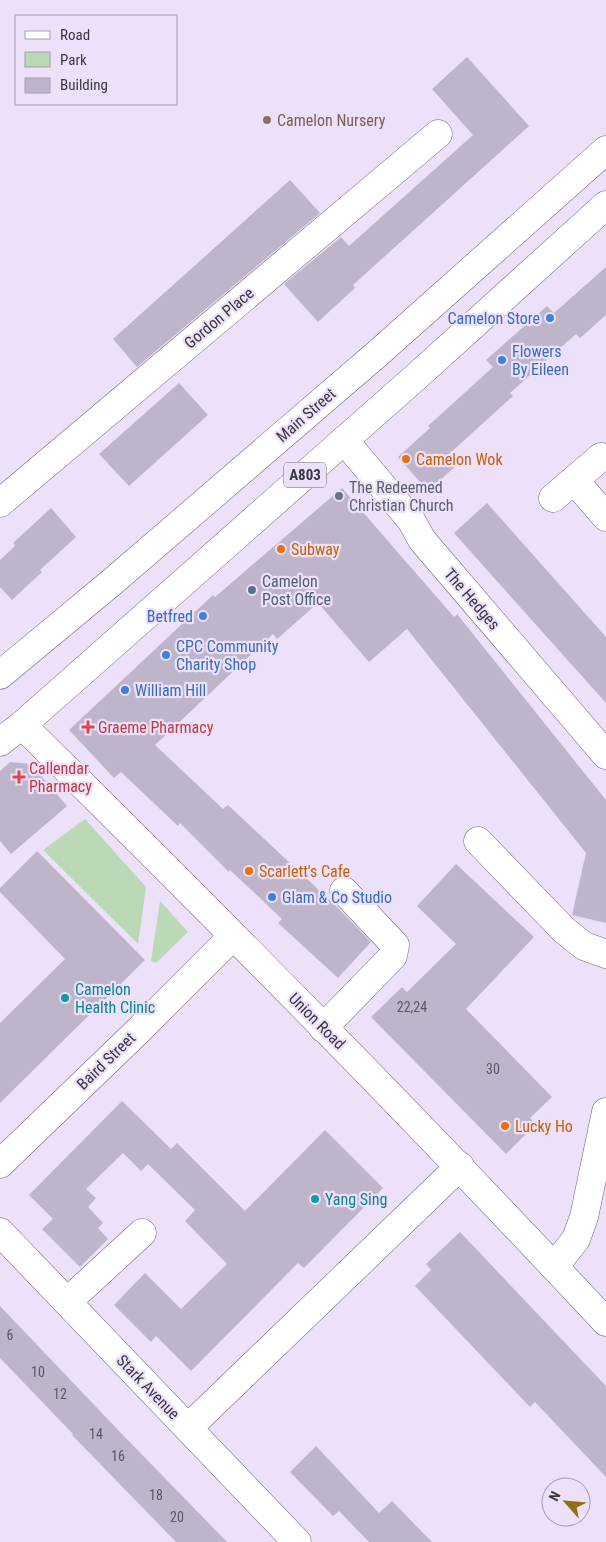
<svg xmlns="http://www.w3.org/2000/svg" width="606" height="1542" viewBox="0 0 606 1542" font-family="'Roboto Condensed',sans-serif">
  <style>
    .green { fill: #bbd9b7 }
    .building { fill: #bfb5cb }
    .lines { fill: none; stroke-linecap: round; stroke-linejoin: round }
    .minor-casing { stroke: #6f657a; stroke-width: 29 }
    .major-casing { stroke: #6f657a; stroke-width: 29 }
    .minor { stroke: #fff; stroke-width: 28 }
    .major { stroke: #fff; stroke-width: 28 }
    .education-dot { fill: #8d6e63; stroke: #ece1f9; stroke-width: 2 }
    .shop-dot { fill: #3f7fe0; stroke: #ece1f9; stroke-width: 2 }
    .food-dot { fill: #e8710a; stroke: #ece1f9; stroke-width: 2 }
    .worship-dot { fill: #6b7280; stroke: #ece1f9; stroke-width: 2 }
    .service-dot { fill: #5c6f8a; stroke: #ece1f9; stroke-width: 2 }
    .health-dot { fill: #e0444e; stroke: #ece1f9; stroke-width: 2 }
    .culture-dot { fill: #0f9aa8; stroke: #ece1f9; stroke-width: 2 }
    .labels { text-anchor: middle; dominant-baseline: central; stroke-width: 4.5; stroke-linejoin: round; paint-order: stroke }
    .number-label { font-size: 14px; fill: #5c5663 }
    .shield { fill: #ece1f9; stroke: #706a78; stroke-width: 1 }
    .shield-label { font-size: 15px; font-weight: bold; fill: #3b3740 }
    .education-label { font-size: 16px; fill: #785e54; stroke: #ece1f9; text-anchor: start }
    .street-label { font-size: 16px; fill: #3b3740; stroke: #ece1f9 }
    .shop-label { font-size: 16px; fill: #366cbe; stroke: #ece1f9; text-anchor: start }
    .food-label { font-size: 16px; fill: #c56008; stroke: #ece1f9; text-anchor: start }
    .worship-label { font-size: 16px; fill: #5b616d; stroke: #ece1f9; text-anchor: start }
    .service-label { font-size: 16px; fill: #4e5e75; stroke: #ece1f9; text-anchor: start }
    .health-label { font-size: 16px; fill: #be3a42; stroke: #ece1f9; text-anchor: start }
    .culture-label { font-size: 16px; fill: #0d838f; stroke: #ece1f9; text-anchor: start }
  </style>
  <rect width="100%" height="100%" fill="#ece1f9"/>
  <path class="green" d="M85,819L146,887L138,944L43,850Z
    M160,901L188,932L156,963L151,961Z"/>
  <path class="building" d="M467,57L529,126L353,285L355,288L318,322L284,284L341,237L349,246L473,135L432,89Z
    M290,180L320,213L137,367L113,339Z
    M606,267V315L580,338L576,334L510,393L513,396L448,455L457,465L428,491L398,457L430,428L428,426L493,367L486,360L547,306L554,313Z
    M179,383L208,415L129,486L99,454Z
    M342,488L454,617L457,614L606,800V923L572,915L586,853L407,629L369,662L318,603L277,639L273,634L155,745L223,809L228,805L336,906L371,942L338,978L278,923L282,919L230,870L229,872L180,823L178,826L121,772L114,778L69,730L213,595L215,597Z
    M487,503L606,637V703L454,533Z
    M51,508L76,537L40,570L42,572L12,600L0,587V560L15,546L13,543Z
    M10,762L31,764L67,806L11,854L0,841V771Z
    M37,851L145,960L0,1103V1023L65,959L0,892V888Z
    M456,864L534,937L466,1009L552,1097L530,1118L536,1124L506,1154L371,1017L402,987L407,992L456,944L417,906Z
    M122,1101L171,1149L177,1143L245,1211L325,1130L383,1188L304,1268L298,1263L191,1371L156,1336L151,1342L114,1305L145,1273L181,1309L227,1264L185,1221L195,1210L148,1164L141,1171L123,1153L86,1189L96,1198L88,1207L103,1223L98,1228L108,1239L80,1267L42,1229L53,1219L29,1195Z
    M460,1232L606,1386V1477L535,1402L530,1407L415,1286L431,1270L426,1264Z
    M0,1306L120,1432L227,1542H176L72,1435L73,1434L0,1358Z
    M316,1446L379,1513L392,1501L432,1542H369L339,1511L333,1516L290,1472Z"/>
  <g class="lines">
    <defs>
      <path id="minor" d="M344,440L411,520L422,540L606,755
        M574,480L606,517
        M553,498L601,457
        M0,503L438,134
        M22,725C221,921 416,1119 606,1322
        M478,841L564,930L584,946L606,954
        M323,1028L393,956L395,945L344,891
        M0,1164L139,1030L233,936
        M0,1232L297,1542
        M554,1267L576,1239L584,1217L606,1112
        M67,1302L142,1233
        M188,1428L460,1166"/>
      <path id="major" d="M0,675L112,582L377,354L606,150
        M0,742L22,725L417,376L606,205"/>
    </defs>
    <use href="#minor" class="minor-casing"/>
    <use href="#major" class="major-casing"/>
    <use href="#minor" class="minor"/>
    <use href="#major" class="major"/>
  </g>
  <circle class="education-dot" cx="267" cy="120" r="5"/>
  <g class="shop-dot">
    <circle cx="550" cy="318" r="5"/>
    <circle cx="502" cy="360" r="5"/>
    <circle cx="203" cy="616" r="5"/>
    <circle cx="166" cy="655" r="5"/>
    <circle cx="125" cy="690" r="5"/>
    <circle cx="272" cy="897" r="5"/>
  </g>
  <g class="food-dot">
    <circle cx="406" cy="459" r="5"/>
    <circle cx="281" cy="549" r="5"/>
    <circle cx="249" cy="871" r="5"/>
    <circle cx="505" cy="1126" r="5"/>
  </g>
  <circle class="worship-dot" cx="339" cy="496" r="5"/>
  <circle class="service-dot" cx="252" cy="590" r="5"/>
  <g class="health-dot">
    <path d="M85.5 719.5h5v5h5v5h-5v5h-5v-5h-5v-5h5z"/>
    <path d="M16.5 769.5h5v5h5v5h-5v5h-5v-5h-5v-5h5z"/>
  </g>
  <g class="culture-dot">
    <circle cx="65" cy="998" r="5"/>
    <circle cx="315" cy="1199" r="5"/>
  </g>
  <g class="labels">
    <g class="number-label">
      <text x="412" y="1007">22,24</text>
      <text x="493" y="1069">30</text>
      <text x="10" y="1335">6</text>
      <text x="38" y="1372">10</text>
      <text x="60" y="1394">12</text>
      <text x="96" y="1434">14</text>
      <text x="118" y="1456">16</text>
      <text x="156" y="1495">18</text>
      <text x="177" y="1517">20</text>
    </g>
    <rect class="shield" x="284" y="462.5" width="42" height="25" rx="4"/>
    <g class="shield-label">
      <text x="305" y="475">A803</text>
    </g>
    <g class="education-label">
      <text x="277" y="120">Camelon Nursery</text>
    </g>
    <g class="street-label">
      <text transform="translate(219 318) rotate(-40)">Gordon Place</text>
      <text transform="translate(306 415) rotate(-41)">Main Street</text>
      <text transform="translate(472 599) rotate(49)">The Hedges</text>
      <text transform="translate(317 1021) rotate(45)">Union Road</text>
      <text transform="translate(106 1061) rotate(-44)">Baird Street</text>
      <text transform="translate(148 1387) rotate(46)">Stark Avenue</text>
    </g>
    <g class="shop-label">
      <text x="540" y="318" text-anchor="end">Camelon Store</text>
      <text x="512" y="351">Flowers<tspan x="512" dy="18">By Eileen</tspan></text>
      <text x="193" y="616" text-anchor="end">Betfred</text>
      <text x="176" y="646">CPC Community<tspan x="176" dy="18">Charity Shop</tspan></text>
      <text x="135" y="690">William Hill</text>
      <text x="282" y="897">Glam &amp; Co Studio</text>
    </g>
    <g class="food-label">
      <text x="416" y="459">Camelon Wok</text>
      <text x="291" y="549">Subway</text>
      <text x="259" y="871">Scarlett's Cafe</text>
      <text x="515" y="1126">Lucky Ho</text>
    </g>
    <g class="worship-label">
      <text x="349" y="487">The Redeemed<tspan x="349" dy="18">Christian Church</tspan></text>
    </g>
    <g class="service-label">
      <text x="262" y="581">Camelon<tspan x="262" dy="18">Post Office</tspan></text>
    </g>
    <g class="health-label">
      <text x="98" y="727">Graeme Pharmacy</text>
      <text x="29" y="768">Callendar<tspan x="29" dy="18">Pharmacy</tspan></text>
    </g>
    <g class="culture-label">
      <text x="75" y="989">Camelon<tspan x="75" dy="18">Health Clinic</tspan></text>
      <text x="325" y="1199">Yang Sing</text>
    </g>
  </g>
  <rect x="15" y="15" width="162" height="90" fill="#ece1f9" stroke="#a59daf"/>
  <rect x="25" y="31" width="25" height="8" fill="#ffffff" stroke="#a59daf"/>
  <text x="60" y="40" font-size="15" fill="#3b3740">Road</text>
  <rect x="25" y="52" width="25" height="15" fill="#bbd9b7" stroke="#a59daf"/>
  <text x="60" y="65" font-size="15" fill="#3b3740">Park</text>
  <rect x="25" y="78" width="25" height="15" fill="#bfb5cb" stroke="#a59daf"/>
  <text x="60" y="90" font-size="15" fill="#3b3740">Building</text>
  <g transform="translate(566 1502) rotate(297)"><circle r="24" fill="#ece1f9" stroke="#a59daf"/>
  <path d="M0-4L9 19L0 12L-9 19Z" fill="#926f16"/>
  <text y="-8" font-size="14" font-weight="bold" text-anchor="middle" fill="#3b3740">N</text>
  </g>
</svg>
